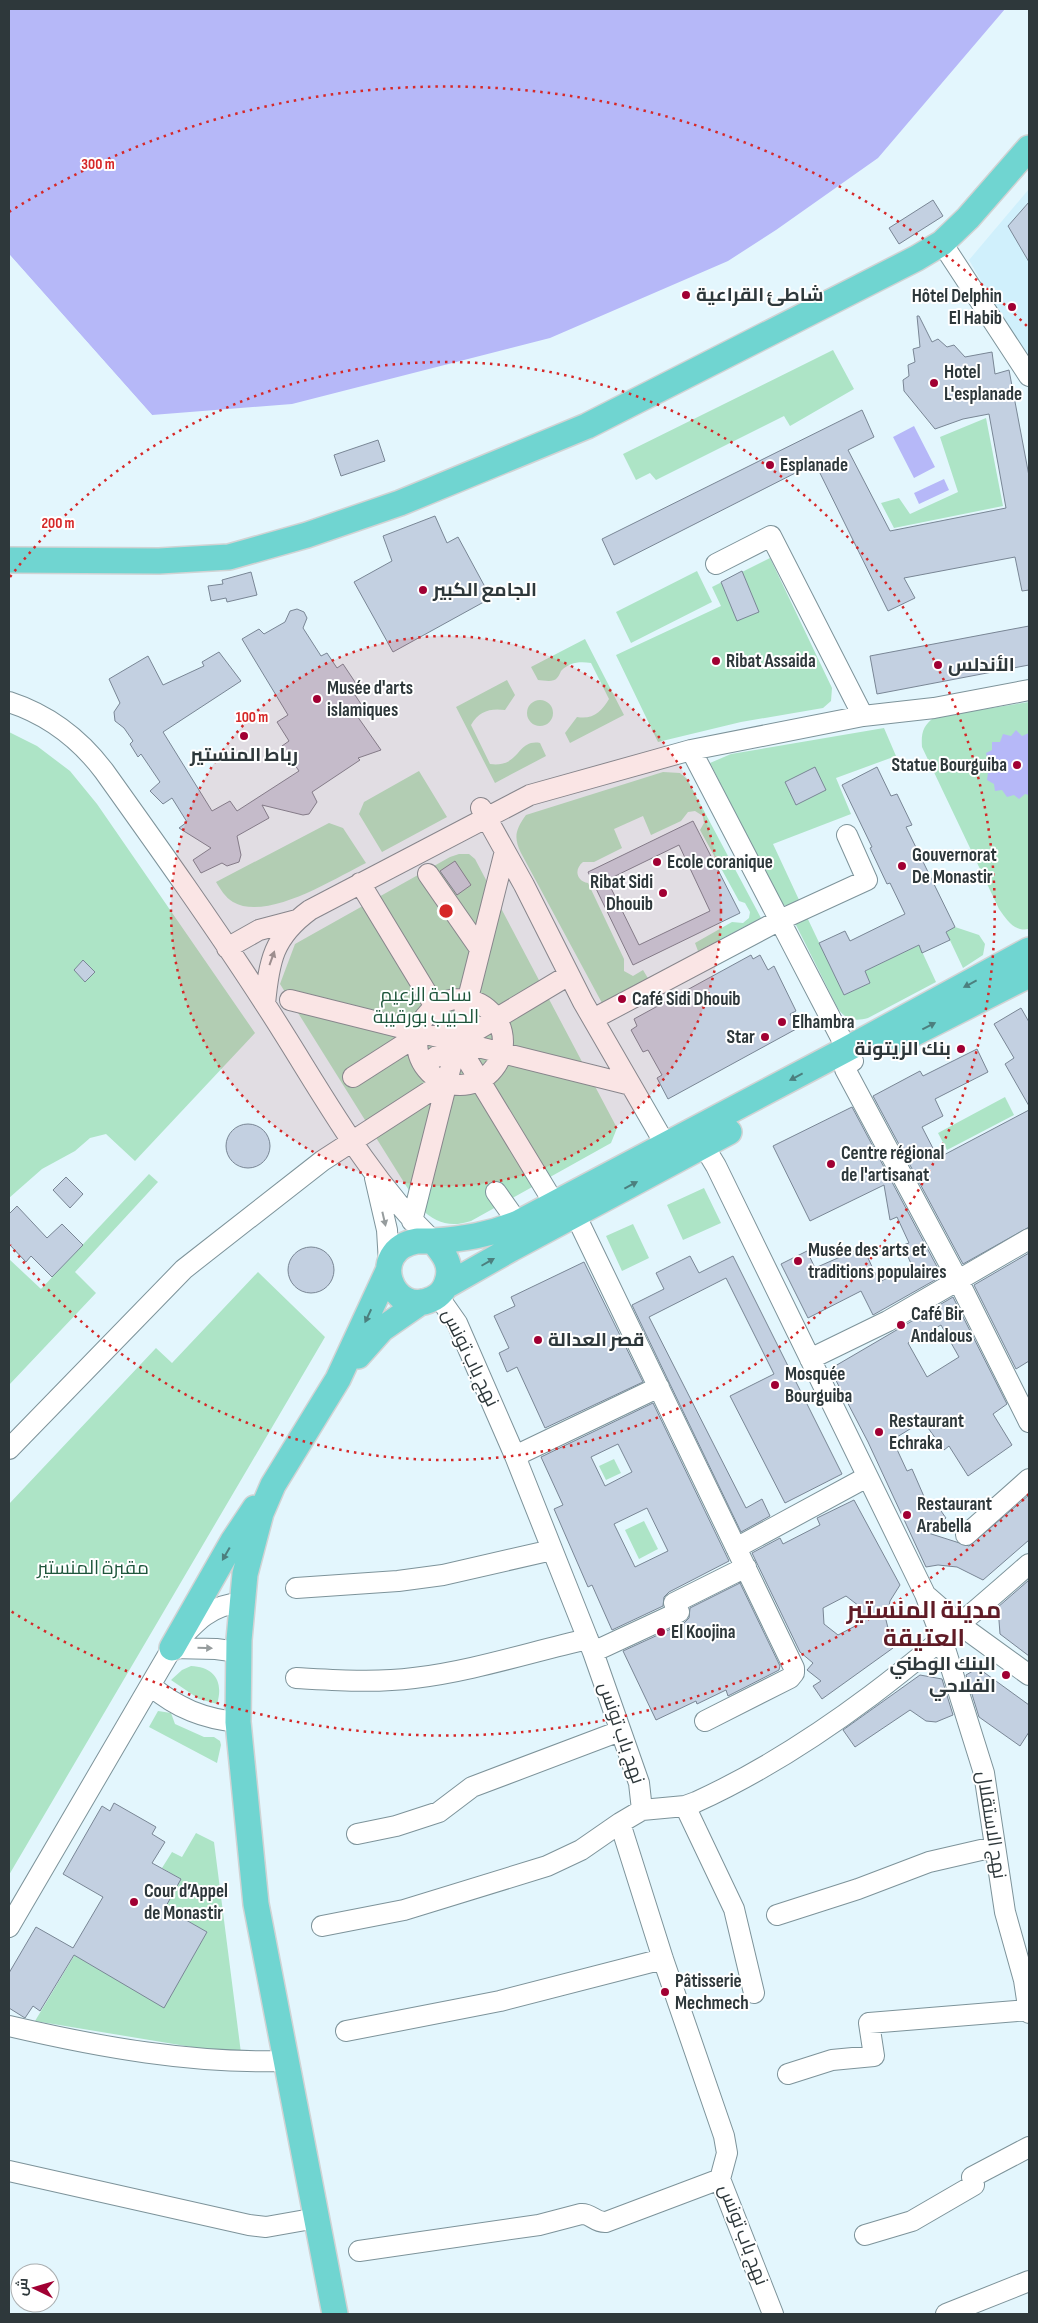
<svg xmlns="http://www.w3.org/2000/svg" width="1038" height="2323" viewBox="0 0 1038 2323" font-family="'Sofia Sans Condensed',Cairo,sans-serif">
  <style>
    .built { fill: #d0f0fc }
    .green { fill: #ade4c6 }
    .water { fill: #b6b8f8 }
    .pier { fill: #e3f6fd }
    .building { fill: #c3d0e1; stroke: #798695; fill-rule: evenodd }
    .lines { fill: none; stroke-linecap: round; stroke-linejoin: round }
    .minor-casing { stroke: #7d939a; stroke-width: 22 }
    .major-casing { stroke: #d1d3d4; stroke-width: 28 }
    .minor { stroke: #fff; stroke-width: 20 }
    .major { stroke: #70d5d1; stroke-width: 25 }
    .oneway { fill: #969c9d }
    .oneway2 { fill: #4c7f7e }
    .ring { fill: none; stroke: #d62828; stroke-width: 2.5; stroke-dasharray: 2.5 5 }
    .poi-dot { fill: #a10033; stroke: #fff; stroke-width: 2 }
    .labels { text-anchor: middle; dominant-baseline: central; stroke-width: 4; stroke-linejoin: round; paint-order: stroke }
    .poi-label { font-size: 19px; font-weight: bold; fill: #2e383b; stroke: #fff; text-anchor: start }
    .park-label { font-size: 19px; fill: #1f563c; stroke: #fff }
    .street-label { font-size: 19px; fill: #2e383b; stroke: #fff }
    .district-label { font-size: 24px; font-weight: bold; fill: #601b26; stroke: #fff }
    .centre { fill: #d62828; stroke: #fff; stroke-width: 2.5 }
    .ring-label { font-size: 15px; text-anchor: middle; font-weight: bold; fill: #d62828; stroke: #fff; stroke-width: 4; stroke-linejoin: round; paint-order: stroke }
  </style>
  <rect width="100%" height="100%" fill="#e3f6fd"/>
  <path class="built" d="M1029,189V353L1025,357L969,260Z"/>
  <path class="green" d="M833,350L854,389L790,426L784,416L656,480L650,473L636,480L623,454Z
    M986,418L1003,506L894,528L881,503L899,498L910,514L958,492L940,437Z
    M770,558L832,688L831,701L823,708L741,722L658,742L616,655L721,606L712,587Z
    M697,571L712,602L631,643L616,612Z
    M585,639L624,715L570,743L565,733L577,717C593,720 602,711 609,699L591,663C580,661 569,662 561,671C560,673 559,676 557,678C553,683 543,680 538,680L531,667Z
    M507,680L515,695L505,710C490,708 479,711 471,725L490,764C521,768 516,739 540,743L546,756L495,783L456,707Z
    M527 713a13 13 0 1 1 26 0a13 13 0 1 1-26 0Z
    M1029,702V929C1014,932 1007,920 999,909L922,747C921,733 923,725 935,717Z
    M884,728L896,756L836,778L851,814L773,844L800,902L791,906L782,905L710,763L731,754Z
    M9,732L37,746L70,771L97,804L255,1033L135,1161L106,1134L90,1138L75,1151L42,1169L9,1198Z
    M419,771L447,817L382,852L359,814L364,802Z
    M663,772L680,773L687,779L761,918L698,951L695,943L732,922L743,923L749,918L750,912L745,903L739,901L700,830L704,823L703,816L695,811L688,812L681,821L651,835L643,816L614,829L622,848L594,862H583C574,869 576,881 588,883L624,959V971L633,976L643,970L649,980L602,1003L521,853C513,837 516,829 526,815Z
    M329,823L343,828L366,863C335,878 267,922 233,902C225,897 221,890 216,882Z
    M459,854H469L475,859L617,1128L611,1143L471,1221C450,1228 436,1223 420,1208L280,984L295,944L450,857Z
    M805,913L844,995L870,983L865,971L919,945L936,982L868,1018C854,1022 844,1019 837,1007L793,919Z
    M955,927L979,935L985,944L983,955L963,968L946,932Z
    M1005,1097L1014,1115L947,1150L938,1133Z
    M149,1174L158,1182L75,1272L96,1293L9,1385V1259L41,1289Z
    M704,1188L721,1223L683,1240L667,1205Z
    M633,1224L649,1258L622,1271L606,1236Z
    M258,1272L325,1337L9,1875V1504L156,1348L172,1363Z
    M614,1459L621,1473L606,1480L599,1466Z
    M644,1521L658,1549L639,1559L625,1530Z
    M191,1666C214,1667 224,1681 217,1704L199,1699L171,1680L182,1670Z
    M158,1711L171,1713L175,1724L204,1737H214L220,1741L221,1745L217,1763L149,1727Z
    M196,1833L214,1842L241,2053L234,2054L35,2021L77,1951L164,2007L207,1932L165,1908L181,1879L162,1868L172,1852L182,1857Z"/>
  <path class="water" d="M9,9H1005L878,158L776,230L728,261L550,338L292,404L152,415L9,254Z
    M914,426L935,467L914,478L893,437Z
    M944,479L949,490L919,504L914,493Z
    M1016,730L1022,736L1029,733V795L1025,794L1019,799L1014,795L1007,797L1002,790L995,791L994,784L987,780L988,773L983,767L988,761L986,753L992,750V742H1000L1003,734L1011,736Z"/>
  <path class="pier" d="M9,254L152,415L154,417L150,416L9,258Z"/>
  <path class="building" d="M933,200L943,216L899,244L889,228Z
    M1029,202V262L1008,226Z
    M917,316H919L932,342L938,339L947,347L954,345L965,357L992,352L995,374L1009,370L1029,476V590L1022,591L1015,557L904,578L915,598L888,611L815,463L614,565L602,539L862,410L874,437L848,450L890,531L1006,508L989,414L963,419L935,429L904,391L903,380L909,376L908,365L915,362L913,349L920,347Z
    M378,440L385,461L341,476L334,455Z
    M435,516L447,543L458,537L491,598L393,652L354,582L392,561L383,536Z
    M742,571L759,612L737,621L721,582Z
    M251,572L257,595L227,602L226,598L211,601L208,586L223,584L222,580Z
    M297,609L304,612L307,618L303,628L321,656L327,653L337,668L343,664L359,688L353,692L363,707L355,713L381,750L358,758L360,760L312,792L317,802L309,814L303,815L262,805L269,818L237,836L241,855L239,862L227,866L222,863L201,873L193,860L211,848L179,828L187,822L172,798L163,804L150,791L160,782L141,754L138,757L130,744L133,741L124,728L115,721L114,712L120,703L109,679L148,656L163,685L204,666L202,662L219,652L241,681L163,732L212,811L230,801L237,811L299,771L282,746L289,741L277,722L288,715L242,639L259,629L264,634L285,622L290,611Z
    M1029,626V665L877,694L870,656Z
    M815,767L826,790L796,805L785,782Z
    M877,767L891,796L897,794L912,825L906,827L955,927L946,932L950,940L922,953L919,945L865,971L870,983L844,995L819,943L845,931L850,941L905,914L890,883L887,884L870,848L872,847L842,785Z
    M693,821L740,913L633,965L588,872ZM679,845L710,911L639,945L607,880Z
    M455,861L471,885L457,895L440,871Z
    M751,955L753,959L760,955L768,970L774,966L796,1011L790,1014L798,1028L668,1099L657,1078L662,1075L648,1050L643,1052L631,1030L637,1026L634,1019Z
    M83,960L95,972L85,982L74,970Z
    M1021,1008L1029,1022V1106L1005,1064L1014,1058L994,1024Z
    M977,1049L988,1072L935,1099L943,1116L922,1127L938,1158L1029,1110V1227L963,1264L873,1096L920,1071L923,1076Z
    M852,1107L942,1276L873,1315L861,1291L808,1318L781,1264L807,1251L815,1268L863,1247L879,1282L912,1266L903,1245L909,1243L897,1217L890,1220L884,1185L810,1221L773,1146Z
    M226 1146a22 22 0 1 1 44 0a22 22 0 1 1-44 0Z
    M66,1177L83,1194L70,1208L53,1190Z
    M17,1206L47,1238L62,1224L83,1245L52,1277L31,1256L26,1262L9,1244V1214Z
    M288 1270a23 23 0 1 1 46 0a23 23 0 1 1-46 0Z
    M1029,1253V1361L1016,1369L974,1285Z
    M690,1256L699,1273L733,1256L842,1474L785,1503L730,1396L774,1374L726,1278L649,1317L746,1508L762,1499L770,1516L741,1532L632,1305L664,1289L656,1273Z
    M584,1262L643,1382L545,1428L517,1367L507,1372L499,1353L509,1348L494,1316L515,1306L511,1297Z
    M953,1297L1007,1404L993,1414L1012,1445L968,1476L949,1446L944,1450L923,1421L897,1437L898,1441L894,1443L907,1471L912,1469L929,1508L936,1504L946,1518L925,1532L969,1546L1029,1495V1540L983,1580L957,1567L938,1565L926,1567L868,1442L830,1369ZM941,1325L959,1357L927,1377L908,1343Z
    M653,1403L729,1561L669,1592L664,1597L663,1606L612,1630L592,1585L588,1587L554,1509L563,1505L541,1457ZM618,1444L632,1472L605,1486L591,1457ZM647,1508L668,1551L635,1567L614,1524Z
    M854,1500L900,1585L890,1601L886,1620L893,1648L822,1699L813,1686L821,1681L807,1670L813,1663L800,1652L752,1553L780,1538L783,1544L820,1525L817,1518ZM846,1596L859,1606V1624L838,1635L824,1624L823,1608Z
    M1029,1580V1656L1000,1634L998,1607Z
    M740,1583L780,1666L779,1670L728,1696L726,1690L697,1704L696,1701L656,1720L623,1651L684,1623L689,1618L690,1608Z
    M978,1668L1029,1705V1732L1020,1746L979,1717L966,1675Z
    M920,1675L942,1679L953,1715L936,1722L926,1721L910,1710L855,1747L843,1730Z
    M114,1803L156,1827L152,1834L165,1842L152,1863L181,1879L165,1908L207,1932L164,2008L74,1955L40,2011L33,2006L25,2018L9,2008V1973L36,1927L73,1948L103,1897L63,1874L102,1806L110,1811Z"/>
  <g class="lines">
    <defs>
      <path id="minor" d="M942,243L1029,376
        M716,564L771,536L863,716
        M9,702C49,715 79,738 104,771C159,848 214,925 265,1004C318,1085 363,1173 433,1241
        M691,750L853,1061
        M481,808L524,885L583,1002L672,1156
        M428,874L480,949
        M360,883L554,1203
        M227,948L259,930L297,920
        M417 1042a43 43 0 1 1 86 0a43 43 0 1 1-86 0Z
        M290,1000L631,1085
        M265,1004C269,961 273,937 310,910L530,795L691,750L863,716L934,708L1029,690
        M593,1019L780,920L867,880L847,835
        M424,1065L457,1042L569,975
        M845,1069L959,1282L1029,1422
        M353,1077L417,1036
        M696,1133L716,1166L925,1594L942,1639L984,1773L1005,1912L1024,1980L1029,2013
        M375,1178L387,1230L389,1263
        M496,1192L518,1223
        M575,1214L794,1668V1673L790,1678L705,1721
        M412,1221L505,851
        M438,1296L457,1323L515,1456L593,1652L639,1783L642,1810L620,1823L663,1959L724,2136L727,2153L720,2179L773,2314
        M810,1359L888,1321L1029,1239
        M9,1449L184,1269L322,1161L444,1082
        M515,1456L659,1387
        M966,1535L1029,1479
        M736,1548L867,1477
        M296,1588L398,1581L443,1575L552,1550
        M928,1597L960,1625L1029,1675
        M172,1648L216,1649L238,1652
        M593,1652L679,1612L674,1603L746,1567
        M296,1678C335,1680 375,1683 414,1678C473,1671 530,1652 588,1639
        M151,1686C177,1708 204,1719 238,1722
        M685,1806L734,1909L754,1993
        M642,1810L685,1806L696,1802C821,1745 927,1654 1029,1564
        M357,1834L396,1826L439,1812L472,1787L620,1731
        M777,1915L858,1889L929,1862L994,1847
        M322,1926L404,1910L547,1866L581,1850L620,1823
        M9,1927L172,1648C192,1626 209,1604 241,1603
        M9,2026C99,2047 193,2064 287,2061
        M346,2031L500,2001L663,1959
        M788,2074L832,2060L874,2056L869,2023L1029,2010
        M9,2171L249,2225L266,2227L317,2218
        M865,2235L912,2221L974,2185L972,2177L1029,2147
        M359,2251L539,2225L581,2214C591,2213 595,2223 606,2222L720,2179
        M946,2314L1029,2281"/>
      <path id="major" d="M9,560L159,561L229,557L307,535L400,503L587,426L917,258L942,243L968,218L1029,148
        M901,1040L1029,975
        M417,1241H433C444,1254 453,1265 447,1282C445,1289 439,1296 432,1299C392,1319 366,1250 417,1241Z
        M433,1241C464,1239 489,1235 518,1223L847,1049L1029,950
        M446,1286L511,1249L729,1132
        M358,1356L382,1329L421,1302
        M172,1648L233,1541L255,1508
        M335,2314L256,1904L238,1722L239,1640L245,1574L261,1513L273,1485L338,1379L388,1271"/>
    </defs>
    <use href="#minor" class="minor-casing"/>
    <use href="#major" class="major-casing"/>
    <use href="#minor" class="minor"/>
    <use href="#major" class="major"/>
  </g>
  <defs><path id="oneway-solid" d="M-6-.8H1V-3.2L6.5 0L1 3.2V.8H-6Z" transform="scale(1.25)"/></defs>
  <g class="oneway">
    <use href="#oneway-solid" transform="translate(272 958) rotate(-70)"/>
    <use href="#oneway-solid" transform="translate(384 1219) rotate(77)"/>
    <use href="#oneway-solid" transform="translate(205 1648) rotate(2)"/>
  </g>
  <g class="oneway2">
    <use href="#oneway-solid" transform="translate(970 984) rotate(152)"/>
    <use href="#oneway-solid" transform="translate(929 1026) rotate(-27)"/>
    <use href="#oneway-solid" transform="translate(796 1077) rotate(152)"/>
    <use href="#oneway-solid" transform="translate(631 1185) rotate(-28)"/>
    <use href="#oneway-solid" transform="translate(488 1262) rotate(-30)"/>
    <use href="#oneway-solid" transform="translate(368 1316) rotate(115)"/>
    <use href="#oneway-solid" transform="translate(226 1554) rotate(120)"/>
  </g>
  <circle cx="446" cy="911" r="275" fill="#d62828" fill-opacity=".12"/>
  <g class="ring">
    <circle cx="446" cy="911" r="275"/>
    <path d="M10 577A549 549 0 1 1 10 1245"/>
    <path d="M1029 1494A824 824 0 0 1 9 1610M9 212A824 824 0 0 1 1029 328"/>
  </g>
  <g class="poi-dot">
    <circle cx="686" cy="295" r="5"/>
    <circle cx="1012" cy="307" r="5"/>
    <circle cx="934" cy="383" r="5"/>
    <circle cx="770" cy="465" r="5"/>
    <circle cx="423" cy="590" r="5"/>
    <circle cx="716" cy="661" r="5"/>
    <circle cx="938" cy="665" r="5"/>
    <circle cx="317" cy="699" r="5"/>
    <circle cx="244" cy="736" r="5"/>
    <circle cx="1017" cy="765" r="5"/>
    <circle cx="657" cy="862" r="5"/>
    <circle cx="902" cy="866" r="5"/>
    <circle cx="663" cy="893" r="5"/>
    <circle cx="622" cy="999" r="5"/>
    <circle cx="782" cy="1022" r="5"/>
    <circle cx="765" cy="1037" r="5"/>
    <circle cx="961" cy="1049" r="5"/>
    <circle cx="831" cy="1164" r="5"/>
    <circle cx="798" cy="1261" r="5"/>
    <circle cx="901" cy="1325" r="5"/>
    <circle cx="538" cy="1340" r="5"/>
    <circle cx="775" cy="1385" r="5"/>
    <circle cx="879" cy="1432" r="5"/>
    <circle cx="907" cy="1515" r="5"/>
    <circle cx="661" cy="1632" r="5"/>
    <circle cx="1006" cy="1675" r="5"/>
    <circle cx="134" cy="1902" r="5"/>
    <circle cx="665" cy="1992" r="5"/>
  </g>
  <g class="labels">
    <g class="poi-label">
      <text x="696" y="295">شاطئ القراعية</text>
      <text x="1002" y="296" text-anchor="end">Hôtel Delphin<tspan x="1002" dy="22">El Habib</tspan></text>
      <text x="944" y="372">Hotel<tspan x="944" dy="22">L'esplanade</tspan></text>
      <text x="780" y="465">Esplanade</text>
      <text x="433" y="590">الجامع الكبير</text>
      <text x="726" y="661">Ribat Assaida</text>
      <text x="948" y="665">الأندلس</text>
      <text x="327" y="688">Musée d'arts<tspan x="327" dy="22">islamiques</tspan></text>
      <text x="244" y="755" text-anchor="middle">رباط المنستير</text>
      <text x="1007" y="765" text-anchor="end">Statue Bourguiba</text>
      <text x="912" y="855">Gouvernorat<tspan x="912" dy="22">De Monastir</tspan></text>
      <text x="667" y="862">Ecole coranique</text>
      <text x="653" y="882" text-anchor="end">Ribat Sidi<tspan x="653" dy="22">Dhouib</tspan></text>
      <text x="632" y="999">Café Sidi Dhouib</text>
      <text x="792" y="1022">Elhambra</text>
      <text x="755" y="1037" text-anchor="end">Star</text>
      <text x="951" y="1049" text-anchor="end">بنك الزيتونة</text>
      <text x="841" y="1153">Centre régional<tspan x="841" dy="22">de l'artisanat</tspan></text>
      <text x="808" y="1250">Musée des arts et<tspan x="808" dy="22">traditions populaires</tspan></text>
      <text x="911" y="1314">Café Bir<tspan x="911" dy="22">Andalous</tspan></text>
      <text x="548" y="1340">قصر العدالة</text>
      <text x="785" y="1374">Mosquée<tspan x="785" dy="22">Bourguiba</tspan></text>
      <text x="889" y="1421">Restaurant<tspan x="889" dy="22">Echraka</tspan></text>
      <text x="917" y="1504">Restaurant<tspan x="917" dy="22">Arabella</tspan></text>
      <text x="671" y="1632">El Koojina</text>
      <text x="996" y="1664" text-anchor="end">البنك الوطني<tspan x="996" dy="22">الفلاحي</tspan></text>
      <text x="144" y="1891">Cour d’Appel<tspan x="144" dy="22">de Monastir</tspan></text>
      <text x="675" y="1981">Pâtisserie<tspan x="675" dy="22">Mechmech</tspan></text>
    </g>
    <g class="park-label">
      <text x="426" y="995">ساحة الزعيم<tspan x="426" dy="22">الحبيب بورقيبة</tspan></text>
      <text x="93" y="1568">مقبرة المنستير</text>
    </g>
    <g class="street-label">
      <text transform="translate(470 1358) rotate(64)">نهج باب تونس</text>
      <text transform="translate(621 1733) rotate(71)">نهج باب تونس</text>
      <text transform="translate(991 1825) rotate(81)">نهج الاستقلال</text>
      <text transform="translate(743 2235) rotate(69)">نهج باب تونس</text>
    </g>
    <g class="district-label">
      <text x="924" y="1610">مدينة المنستير<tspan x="924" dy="28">العتيقة</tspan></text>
    </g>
  </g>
  <circle cx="446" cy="911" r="8" class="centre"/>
  <g class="ring-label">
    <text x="98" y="169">300 m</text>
    <text x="58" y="528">200 m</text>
    <text x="252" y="722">100 m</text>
  </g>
  <rect width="1038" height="2323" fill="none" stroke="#2e383b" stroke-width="20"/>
  <g transform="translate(35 2288) rotate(275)"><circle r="24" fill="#ffffff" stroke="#abafb1"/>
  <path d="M0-4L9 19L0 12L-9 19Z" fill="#a10033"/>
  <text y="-8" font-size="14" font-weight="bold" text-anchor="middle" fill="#2e383b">ش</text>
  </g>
</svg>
